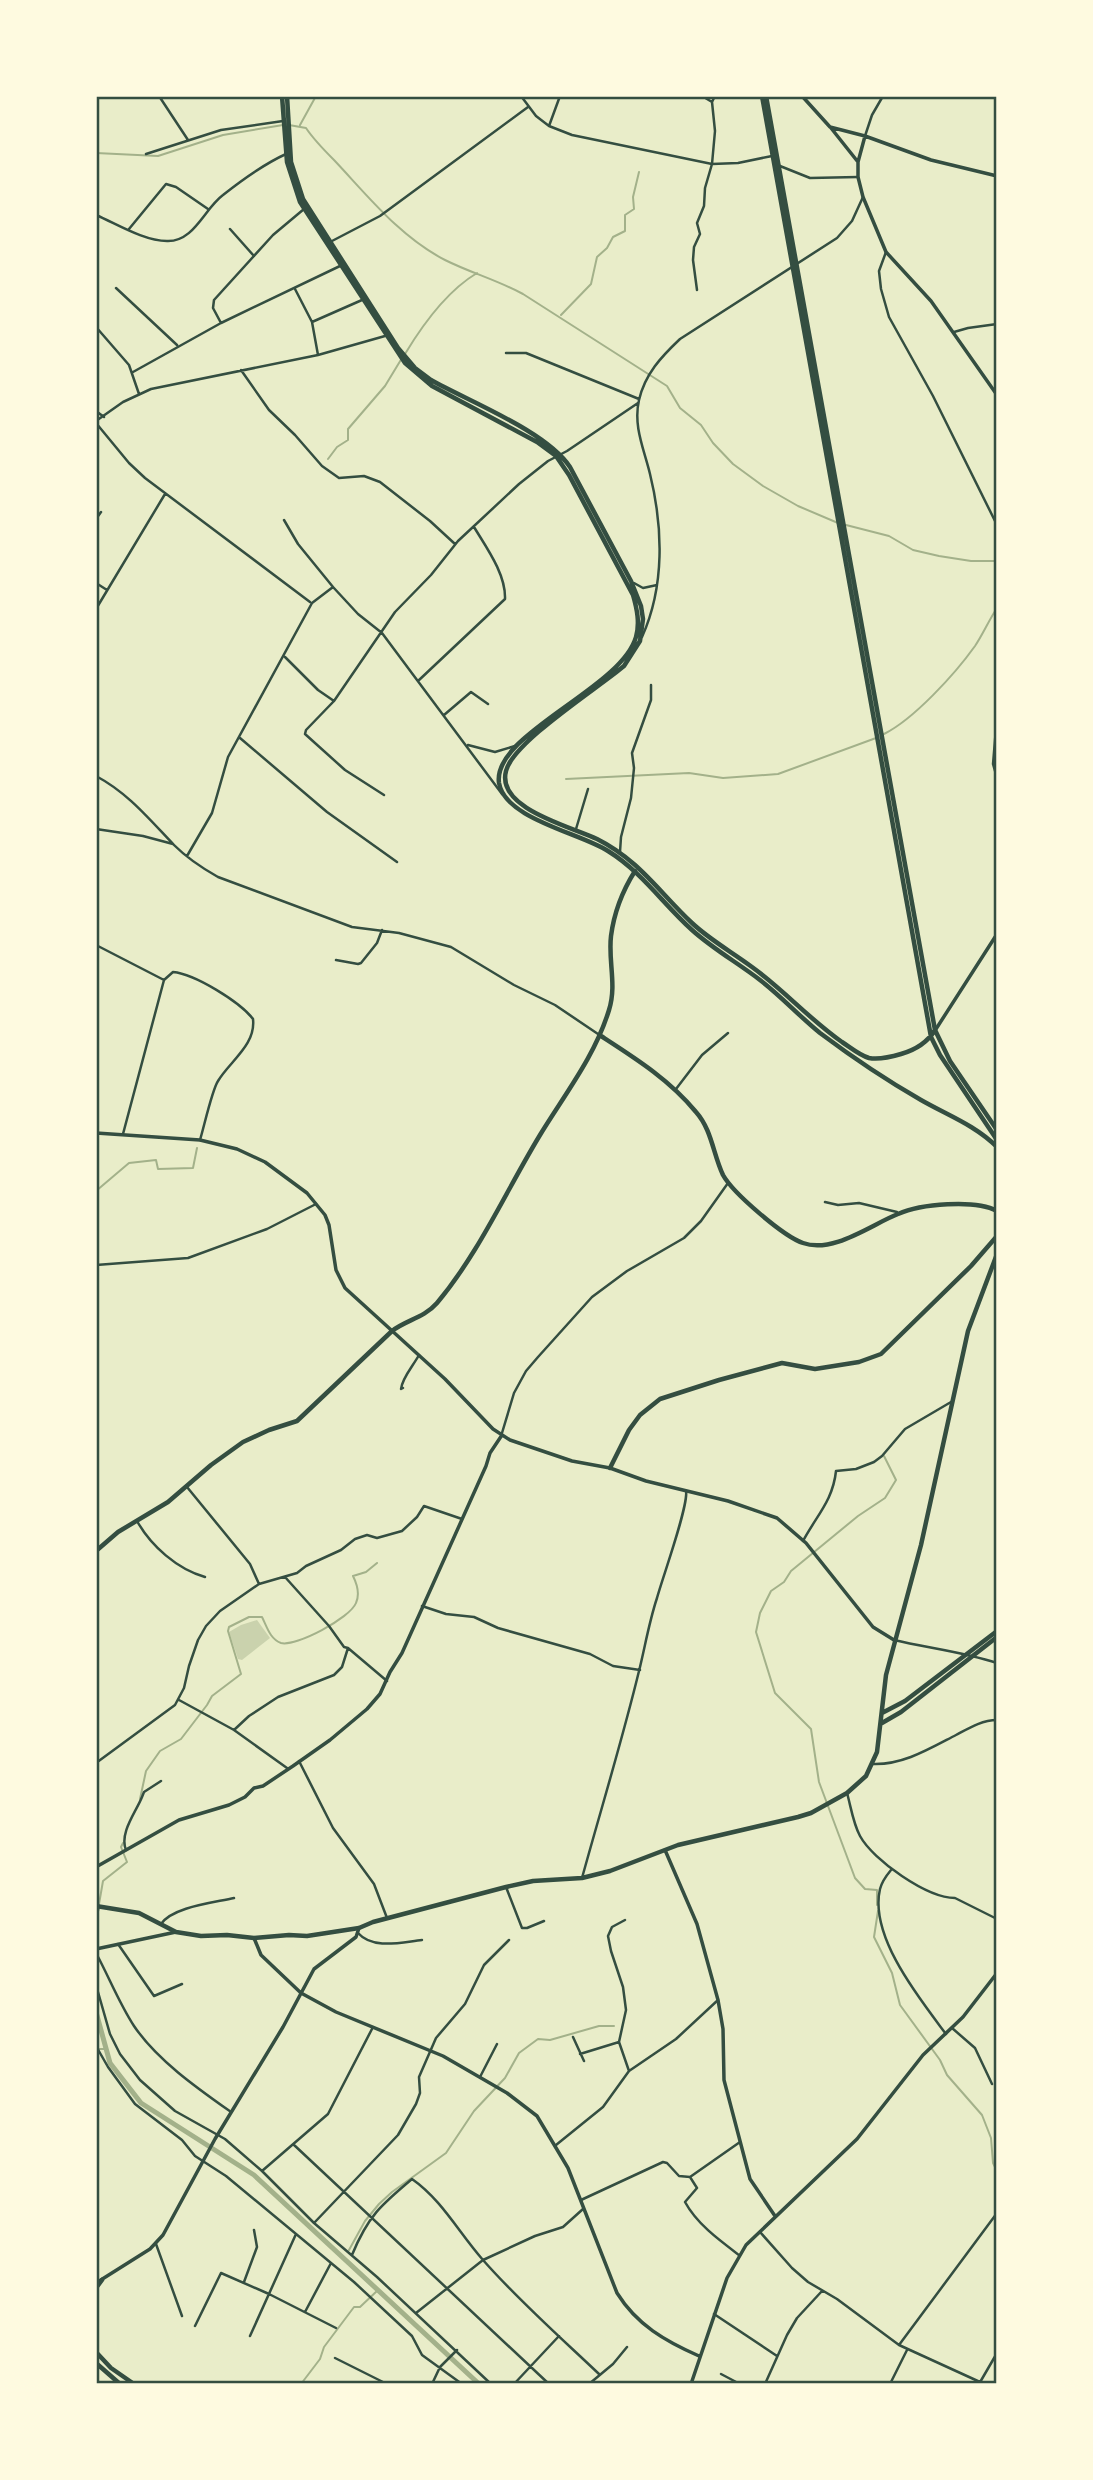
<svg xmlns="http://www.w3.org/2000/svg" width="1093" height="2480" viewBox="0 0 1093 2480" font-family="'Fira Sans',sans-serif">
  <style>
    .green { fill: #cad2ad }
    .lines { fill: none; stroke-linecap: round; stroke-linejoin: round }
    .stream { stroke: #a3b18a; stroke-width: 2 }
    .canal { stroke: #a3b18a; stroke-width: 5 }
    .minor { stroke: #344e41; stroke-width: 2.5 }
    .tertiary { stroke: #344e41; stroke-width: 3.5 }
    .secondary { stroke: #344e41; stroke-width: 4.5 }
    .trunk { stroke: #344e41; stroke-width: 4.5 }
    .neatline { fill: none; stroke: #344e41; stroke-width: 2.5 }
  </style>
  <rect width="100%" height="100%" fill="#e9edc9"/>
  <path class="green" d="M257,1620L270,1638L242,1660L238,1659L229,1632L241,1625Z"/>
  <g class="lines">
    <path class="stream" d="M289,125L306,128C314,140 323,149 334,160C368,196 400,237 445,260C471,273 497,280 523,294L667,386L680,408L701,425L713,443L733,464L763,486L798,506L838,523
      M300,125L316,96
      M96,153L158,156L223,135L283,125
      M561,315L591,284L597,257L607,248L613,237L625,231V215L634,209L633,197L639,172
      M405,354C423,324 447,291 477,273
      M328,459L337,447L348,440V429L385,386L402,358
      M846,525L889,536L913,550L939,556L971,561H997
      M884,734C914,719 955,674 975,646C983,634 989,620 997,608
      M566,779L689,773L723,778L778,774L876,738
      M96,1191L129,1163L156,1160L158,1169L193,1168L197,1148
      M140,1799L146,1771L160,1751L181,1739L207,1705L212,1696L241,1674L228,1631L229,1627L249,1617H262C267,1627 270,1639 281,1643C296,1647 350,1618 356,1603C360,1594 357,1584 353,1576L366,1572L377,1563
      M99,1904L103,1881L127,1862L121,1847L123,1843
      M877,1905V1890L865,1889L855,1878L819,1782L811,1729L775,1693L756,1632L760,1613L771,1591L784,1582L791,1571L858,1516L885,1498L896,1480L884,1456
      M878,1911L874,1937L892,1973L900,2005L940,2060L947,2075L982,2115L991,2138L993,2163L997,2171
      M96,1916L99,1909
      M96,2049H107
      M349,2250L365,2221L379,2204L392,2192L446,2153L474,2111L505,2078L519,2053L538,2039L550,2040L599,2026H614
      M301,2384L320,2359L324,2347L354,2307H360L378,2290"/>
    <path class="canal" d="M96,2012L110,2063L141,2103L254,2175L479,2384"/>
    <path class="minor" d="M159,96L188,140
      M521,96L536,116L549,126L572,135L712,164L738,163L772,156
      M702,96L712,102
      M549,126L560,96
      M865,136L872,115L883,96
      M146,154L221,130L283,121
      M780,166L810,178L858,177
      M96,215C117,224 144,241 167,241C194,242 204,209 223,195C242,180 264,164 286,154
      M129,229L166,184L176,187L208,209
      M230,229L254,256
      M332,241L380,216L528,107
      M886,252L879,271L881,289L889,317L933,396L997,525
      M116,288L177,345
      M295,289L312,322L318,355
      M697,290L693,260L694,247L700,234L697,223L704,206L705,188L712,164L715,131L712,102L715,96
      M312,322L362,300
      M221,323L340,266
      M96,327L129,365L139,394
      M954,332L968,328L997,324
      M506,353H526L639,399
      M241,370L269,410L295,435L322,466L339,478L364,476L380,482L430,521L455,544
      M133,372L221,323L213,308L214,300L273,235L304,209
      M96,411L104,417
      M96,421L123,402L151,389L318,355L385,336
      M96,423L129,463L145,478L310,602
      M96,519L101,512
      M284,520L298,544L333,587
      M96,583L107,590
      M634,583L643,588L657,585
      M96,609L165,494
      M642,637C665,586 663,527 650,474C644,449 633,426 639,400C645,374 661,357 680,339L837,238L852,221L863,197
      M285,657L318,690L334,701
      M418,681L505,599C506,574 486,547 474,527
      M444,715L471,692L488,704
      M997,716L993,764L997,778
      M240,738L327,812L397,862
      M468,745L495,752L515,746
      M96,776C128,793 149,819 174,845C187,858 202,868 218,877L352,927L399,933L451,947L514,985L555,1005L598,1034
      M384,795L345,770L305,734L306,730L334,701L395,612L431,575L458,541L519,484L548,461L567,451L638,403
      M96,829L143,836L173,844
      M576,829L588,789
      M620,852L621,837L631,798L634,768L632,753L651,700V685
      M187,856L212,813L228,757L312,603L333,587L358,614L382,633L502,794
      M96,945L164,980
      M336,960L358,964L361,963L377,943L382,930
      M676,1089L702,1055L728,1033
      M123,1134L164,980L173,972C195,974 240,1002 253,1019C256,1045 230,1061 218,1081C212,1090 204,1127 200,1140
      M825,1202L838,1205L859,1203L897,1212
      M96,1265L188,1258L267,1229L316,1204
      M403,1388L401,1389C402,1378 413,1366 419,1355
      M502,1433L514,1393L526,1371L538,1357L592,1297L627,1271L684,1238L701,1221L728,1183
      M187,1487L250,1564L259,1584
      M137,1521C151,1546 177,1569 205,1577
      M803,1541C817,1515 833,1500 836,1471L856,1469L874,1462L882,1456L905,1429L951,1402
      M285,1577L329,1626L344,1647L348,1648L387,1681
      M422,1606L446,1614L474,1617L498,1628L590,1654L613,1666L640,1670
      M894,1640C928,1648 964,1652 997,1663
      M179,1700L234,1730L287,1768
      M234,1730L249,1716L278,1697L334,1675L342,1667L348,1648
      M299,1761L333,1828L374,1884L387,1918
      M96,1763L175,1705L184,1688L189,1666L198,1640L206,1626L220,1611L259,1584L297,1573L306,1566L341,1550L355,1539L367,1535L377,1538L402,1531L417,1517L424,1506L462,1519
      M873,1764C903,1765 929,1749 956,1735C969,1728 982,1720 997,1720
      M847,1793C851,1807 853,1823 860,1836C873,1860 927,1898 955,1898L997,1919
      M126,1850C119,1833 136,1812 142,1797L144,1792L161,1781
      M891,1870C886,1876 882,1881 880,1889C869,1936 919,1998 946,2034
      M582,1878C601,1809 622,1741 639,1671C645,1647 649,1622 657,1598C662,1579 689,1505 686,1491
      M506,1887L522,1928H527L544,1921
      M625,1920L612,1927L608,1936L611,1951L623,1987L626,2010L619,2042L629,2071
      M161,1924C173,1907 212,1903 234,1898
      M358,1933C373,1950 402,1942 422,1940
      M118,1944L154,1996L182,1984
      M96,1953C109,1977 119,2003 134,2026C157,2060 197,2088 231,2112
      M96,1985L110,2034L120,2054L140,2080L175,2111L225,2139L262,2171L314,2223L377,2277L491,2384
      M952,2028L975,2048L992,2084
      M573,2037L584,2061
      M96,2046L108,2067L135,2104L182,2140L195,2156L226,2176L354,2282L412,2336L422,2355L462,2384
      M580,2054L619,2042
      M480,2077L497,2044
      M293,2144L549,2384
      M556,2145L603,2107L629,2071L676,2039L718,2000
      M262,2171L328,2114L373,2027
      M690,2177L740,2142
      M581,2200L663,2162L667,2163L679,2176L690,2177L697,2188L685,2202C697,2224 719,2240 739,2255
      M314,2223L398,2135L416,2104L420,2093L419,2077L436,2038L465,2004L484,1965L509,1940
      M760,2232L792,2268L808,2282L837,2299L899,2345L980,2382
      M156,2244L182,2316
      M352,2255C368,2216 381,2205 412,2179C442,2200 459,2233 483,2260C518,2300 560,2337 599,2374
      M244,2282L257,2247L254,2230
      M305,2312L331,2263
      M416,2313L483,2260L535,2236L563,2227L583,2209
      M714,2314L777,2356
      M195,2326L221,2273L269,2294L336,2328
      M250,2336L296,2234
      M899,2345L997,2213
      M335,2358L387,2384
      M721,2374L740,2384
      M432,2384L440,2367L457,2350
      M514,2384L559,2336
      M589,2384L613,2364L627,2347
      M765,2384L787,2335L797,2318L822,2291
      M890,2384L907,2350
      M979,2384L997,2353"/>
    <path class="tertiary" d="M802,96L830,127L865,136L931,160L997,176
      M831,128L858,162
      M865,136L858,162V177L863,197L886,252L931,301L997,395
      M936,1029L997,934
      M96,1133L200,1140L237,1149L265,1162L307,1193L325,1215L329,1225L336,1270L345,1288L445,1379L493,1429L510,1440L572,1461L610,1468L646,1481L728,1501L777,1518L806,1543L873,1627L894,1640
      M665,1850L697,1924L718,2000L723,2029L724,2080L750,2179L775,2216
      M96,1867L179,1820L229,1805L245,1797L254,1788L263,1786L293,1766L330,1740L367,1709L380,1694L390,1672L402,1653L486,1466L490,1453L502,1435
      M254,1938L261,1955L301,1993L336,2012L443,2056L507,2093L537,2116L568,2168L617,2293C637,2325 665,2341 699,2356
      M96,1949L176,1932
      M96,2283L150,2249L163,2235L215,2139L283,2027L314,1969L356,1937L359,1928
      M691,2384L727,2278L746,2245L857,2139L923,2055L963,2017L997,1973"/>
    <path class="secondary" d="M601,1036C635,1058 670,1080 696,1112C712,1130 713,1154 723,1175C733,1193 783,1236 803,1243C833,1254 872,1224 898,1214C920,1204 975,1199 997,1211
      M610,1468L629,1430L640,1415L660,1399L719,1380L782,1363L815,1369L859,1362L881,1354L971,1266L997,1236
      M96,1551L118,1532L168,1502L211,1465L243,1442L269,1430L297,1421L392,1331C406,1320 424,1318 437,1303C479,1253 506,1191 540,1135C565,1094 595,1056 609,1010C617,985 608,961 611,936C614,913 623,890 635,871
      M882,1713L905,1701L997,1631
      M882,1723L901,1712L997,1637
      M96,1906L139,1913L176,1932L201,1936L227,1935L254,1938L289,1935L307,1936L359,1928L373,1922L506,1887L533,1881L582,1878L610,1871L678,1845L798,1817L811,1813L847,1793L866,1776L877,1752L886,1675L921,1545L968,1331L997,1254
      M96,2288L102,2280
      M96,2352L111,2368L134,2384
      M96,2363L120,2384"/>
    <path class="trunk" d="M282,96L287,162L300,202L405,363L432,386L537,442L556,456L569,475L633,595C637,609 640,623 636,637C621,689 492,734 499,783C505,819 580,833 608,851C642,872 663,904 692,930C713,949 738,963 760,980C781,996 799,1016 820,1033C852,1057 886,1080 921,1100C947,1115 975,1125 997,1147
      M287,96L291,162L303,199L398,348L415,368L431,380C470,402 546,431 570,467L631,581L641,606L643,619L640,641L624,666C598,688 513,742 506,771C496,809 573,827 597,839C639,860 659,892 692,923C710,940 732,952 752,967C784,990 809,1019 842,1042C850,1047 859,1055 869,1058C880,1060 891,1057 901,1054C915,1050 927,1043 935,1030
      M762,96L931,1037L940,1055L997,1140
      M766,96L935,1030L950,1061L997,1130"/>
  </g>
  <rect width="1093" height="2480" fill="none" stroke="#fefae0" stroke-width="196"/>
  <rect x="98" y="98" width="897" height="2284" class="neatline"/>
</svg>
